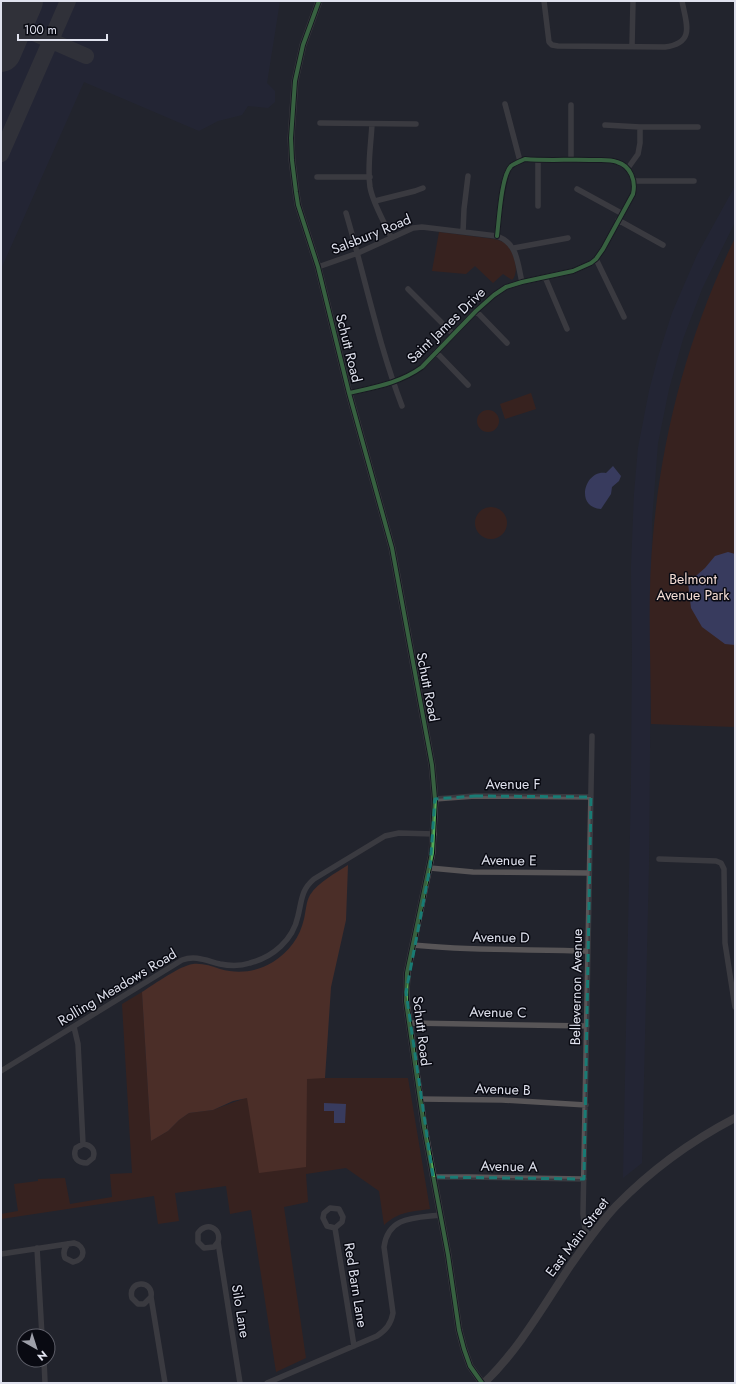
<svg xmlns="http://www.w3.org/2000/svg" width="736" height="1384" viewBox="0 0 736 1384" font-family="Jost,sans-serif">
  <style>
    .built { fill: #25273d }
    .green { fill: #51200e }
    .forest { fill: #7c3a23 }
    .water { fill: #535799 }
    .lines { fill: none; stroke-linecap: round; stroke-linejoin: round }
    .taxiway { stroke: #424248; stroke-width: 16 }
    .runway { stroke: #424248; stroke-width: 40 }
    .minor { stroke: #585557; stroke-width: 5.5 }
    .tertiary { stroke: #585557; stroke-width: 7 }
    .secondary { stroke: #5b5858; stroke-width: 8 }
    .cycleway-casing { stroke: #090a12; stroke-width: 6 }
    .cycleway { stroke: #51ab58; stroke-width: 4 }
    .marked { fill: none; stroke: #197b74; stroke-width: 3; stroke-dasharray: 8 5; stroke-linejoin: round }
    .labels { text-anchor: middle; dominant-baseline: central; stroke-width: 3; stroke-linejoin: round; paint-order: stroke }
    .street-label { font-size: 14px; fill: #e0e2ee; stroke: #090a12 }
    .park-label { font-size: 14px; fill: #f5ded5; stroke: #090a12 }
  </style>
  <rect width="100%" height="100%" fill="#22242d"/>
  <path class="built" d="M1,1H280L267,83L275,91V102L268,108L248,106L242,115L218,121L199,131L84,82L1,269Z
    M735,186V222L702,289L683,339L669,389L658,443L652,521L649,863L642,1163L623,1178L631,785L632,653L631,567L634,494L638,448L649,391L658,357L672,313L697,255Z"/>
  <path class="green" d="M439,232L494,239C498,240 502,241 506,244C514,252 520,272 512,280L503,274L493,283L475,266L466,274L432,271Z
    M735,238V727L651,724C651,662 647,598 653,536C662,433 689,332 735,238Z
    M531,393L536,409L505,419L500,404Z
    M477 421a11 11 0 1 1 22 0a11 11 0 1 1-22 0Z
    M475 523a16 16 0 1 1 32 0a16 16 0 1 1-32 0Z
    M142,992L151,1141L168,1131L179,1120L189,1113L213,1110L234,1102L307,1078H408L430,1209C410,1212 400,1211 384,1225L379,1191L346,1168L306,1174L308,1202L284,1207L306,1358L276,1372L251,1210L230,1214L226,1186L175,1193L179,1221L158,1224L154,1196L1,1219V1214L18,1211L14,1184L38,1181V1179L65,1178L70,1204L112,1197L110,1174L132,1173L122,1004Z"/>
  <path class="forest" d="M348,865L346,920L331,987L325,1078L307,1079L306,1167L259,1173L247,1098L233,1101L213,1110L189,1113L179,1120L168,1131L151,1141L142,992C155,984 179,966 193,964C202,963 211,966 220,969C238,974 257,972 273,962C289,952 300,937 304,919C306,911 306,902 310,895C318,882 336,873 348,865Z"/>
  <path class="water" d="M613,466L621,476L619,481L612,487L611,494L601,509C574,507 585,469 606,473Z
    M728,552L735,554V645L725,644L702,627L691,608L688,583L705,568L715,556Z
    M324,1103L346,1104L345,1123H334V1111H324Z"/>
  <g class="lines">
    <path class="taxiway" d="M13,24L86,56
      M1,154L68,1"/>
    <path class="runway" d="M1,52L23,1"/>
    <path class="minor" d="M544,1L549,42L552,45L558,46L665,47C696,43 686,23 682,1
      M632,46L633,1
      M505,104L520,161
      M320,123L416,124
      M372,124C371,145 367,167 370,187C373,204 384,221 391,237
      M605,125L640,127H698
      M538,160V206
      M571,160V105
      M628,168L638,154L640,143V127
      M317,177H370
      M634,181H694
      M577,189L621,213
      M375,201L415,191L423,188
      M346,213C365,277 378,343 402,406
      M618,220L663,245
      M463,232L464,209L468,176
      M514,248L568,238
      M596,259L624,317
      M318,267L358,253L413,228L422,227L497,236C518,244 517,262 522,282
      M545,277L567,329
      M408,289L453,334
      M476,311L507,343
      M436,352L468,385
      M349,393C375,387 400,383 422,367L476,311L494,295L506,287L522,282L573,271L591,263L596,259L603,249L633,194C636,181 631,166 617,162C610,159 601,160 593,160C570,159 548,161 525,159C521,161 515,163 511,166C501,176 499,221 497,236
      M435,799L475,796L591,797
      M659,859L716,861L721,863L724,869L725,943L735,1007
      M430,868L473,872L589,873
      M413,945C471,951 530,949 588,951
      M409,1023L587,1026
      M74,1027L78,1044L83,1144L76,1148C72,1158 78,1163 87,1163L93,1158C96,1150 91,1145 83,1144
      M1,1071L182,960C196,955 207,961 220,964C230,966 241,966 250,963C273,957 293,940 298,916C302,900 301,890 314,879L385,836L399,833L434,834
      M420,1099L502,1100L586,1105
      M433,1177H469L584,1179
      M335,1228L342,1222L343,1217L339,1209L330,1208L324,1213L323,1218L327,1226L335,1228L354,1346
      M591,1237L585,1230L583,1214L592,736
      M218,1242L214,1247L204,1248L198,1242V1233C206,1221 222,1228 218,1242L240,1383
      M37,1248L42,1336
      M1,1254L74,1243C86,1246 86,1260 73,1262L65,1258C63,1253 64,1248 68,1244
      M151,1297L144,1304H138L132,1298C127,1280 154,1279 151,1297L165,1383
      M44,1360L45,1383
      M267,1383L377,1336C386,1330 391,1324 393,1313L384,1247C388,1216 415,1218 440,1215"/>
    <path class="tertiary" d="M319,1L303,45L295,81L291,138L292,160L296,192L298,205L318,267L349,393L392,548L432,765L435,799L432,853L407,973L406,1001L424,1127L448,1255L459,1330L464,1349L470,1366L482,1383"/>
    <path class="secondary" d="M484,1383C518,1351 544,1305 570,1266C584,1246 599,1224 616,1206C651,1170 691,1141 735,1118"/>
    <defs>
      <path id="cycleway" d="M319,1L303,45L295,81L291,138L292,160L296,192L298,205L318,267L349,393L392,548L432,765L435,799L432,853L407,973L406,1001L424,1127L448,1255L459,1330L464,1349L470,1366L482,1383
        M349,393C375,387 400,383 422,367L476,311L494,295L506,287L522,282L573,271L591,263L596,259L603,249L633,194C636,181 631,166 617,162C610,159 601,160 593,160C570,159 548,161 525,159C521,161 515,163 511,166C501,176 499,221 497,236"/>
    </defs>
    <use href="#cycleway" class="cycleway-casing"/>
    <use href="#cycleway" class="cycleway"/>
  </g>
  <path d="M0 0H736V1384H0ZM475,796L591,797L584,1179L433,1177L406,992L430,868L435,799Z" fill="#22242d" fill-opacity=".55" fill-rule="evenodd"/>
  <path class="marked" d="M475,796L591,797L584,1179L433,1177L406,992L430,868L435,799Z"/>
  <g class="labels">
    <g class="street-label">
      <text transform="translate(371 234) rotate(-22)">Salsbury Road</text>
      <text transform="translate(446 325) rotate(-44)">Saint James Drive</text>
      <text transform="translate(349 348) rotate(76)">Schutt Road</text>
      <text transform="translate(428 687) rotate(79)">Schutt Road</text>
      <text x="513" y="784">Avenue F</text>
      <text transform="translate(509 860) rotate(1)">Avenue E</text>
      <text transform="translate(501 937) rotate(1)">Avenue D</text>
      <text transform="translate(117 987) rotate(-31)">Rolling Meadows Road</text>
      <text transform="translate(576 987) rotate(-89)">Bellevernon Avenue</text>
      <text transform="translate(498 1012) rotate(1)">Avenue C</text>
      <text transform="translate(422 1031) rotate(83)">Schutt Road</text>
      <text transform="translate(503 1089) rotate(2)">Avenue B</text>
      <text transform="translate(509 1166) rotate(1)">Avenue A</text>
      <text transform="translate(577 1237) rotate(-53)">East Main Street</text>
      <text transform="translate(356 1285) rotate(81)">Red Barn Lane</text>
      <text transform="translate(241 1311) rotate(81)">Silo Lane</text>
    </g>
    <g class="park-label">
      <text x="693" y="579">Belmont<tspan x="693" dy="16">Avenue Park</tspan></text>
    </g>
  </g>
  <rect width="736" height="1384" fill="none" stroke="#e0e2ee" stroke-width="4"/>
  <g transform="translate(36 1348) rotate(141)"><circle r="19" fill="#090a12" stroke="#5f606a"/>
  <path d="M0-3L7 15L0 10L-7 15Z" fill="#9ea0aa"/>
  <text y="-6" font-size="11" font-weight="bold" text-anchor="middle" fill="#e0e2ee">N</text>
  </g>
  <path d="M18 34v6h89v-6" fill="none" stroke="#e0e2ee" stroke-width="2"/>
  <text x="24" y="34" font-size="12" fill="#e0e2ee" stroke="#090a12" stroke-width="3" paint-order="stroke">100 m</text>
</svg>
